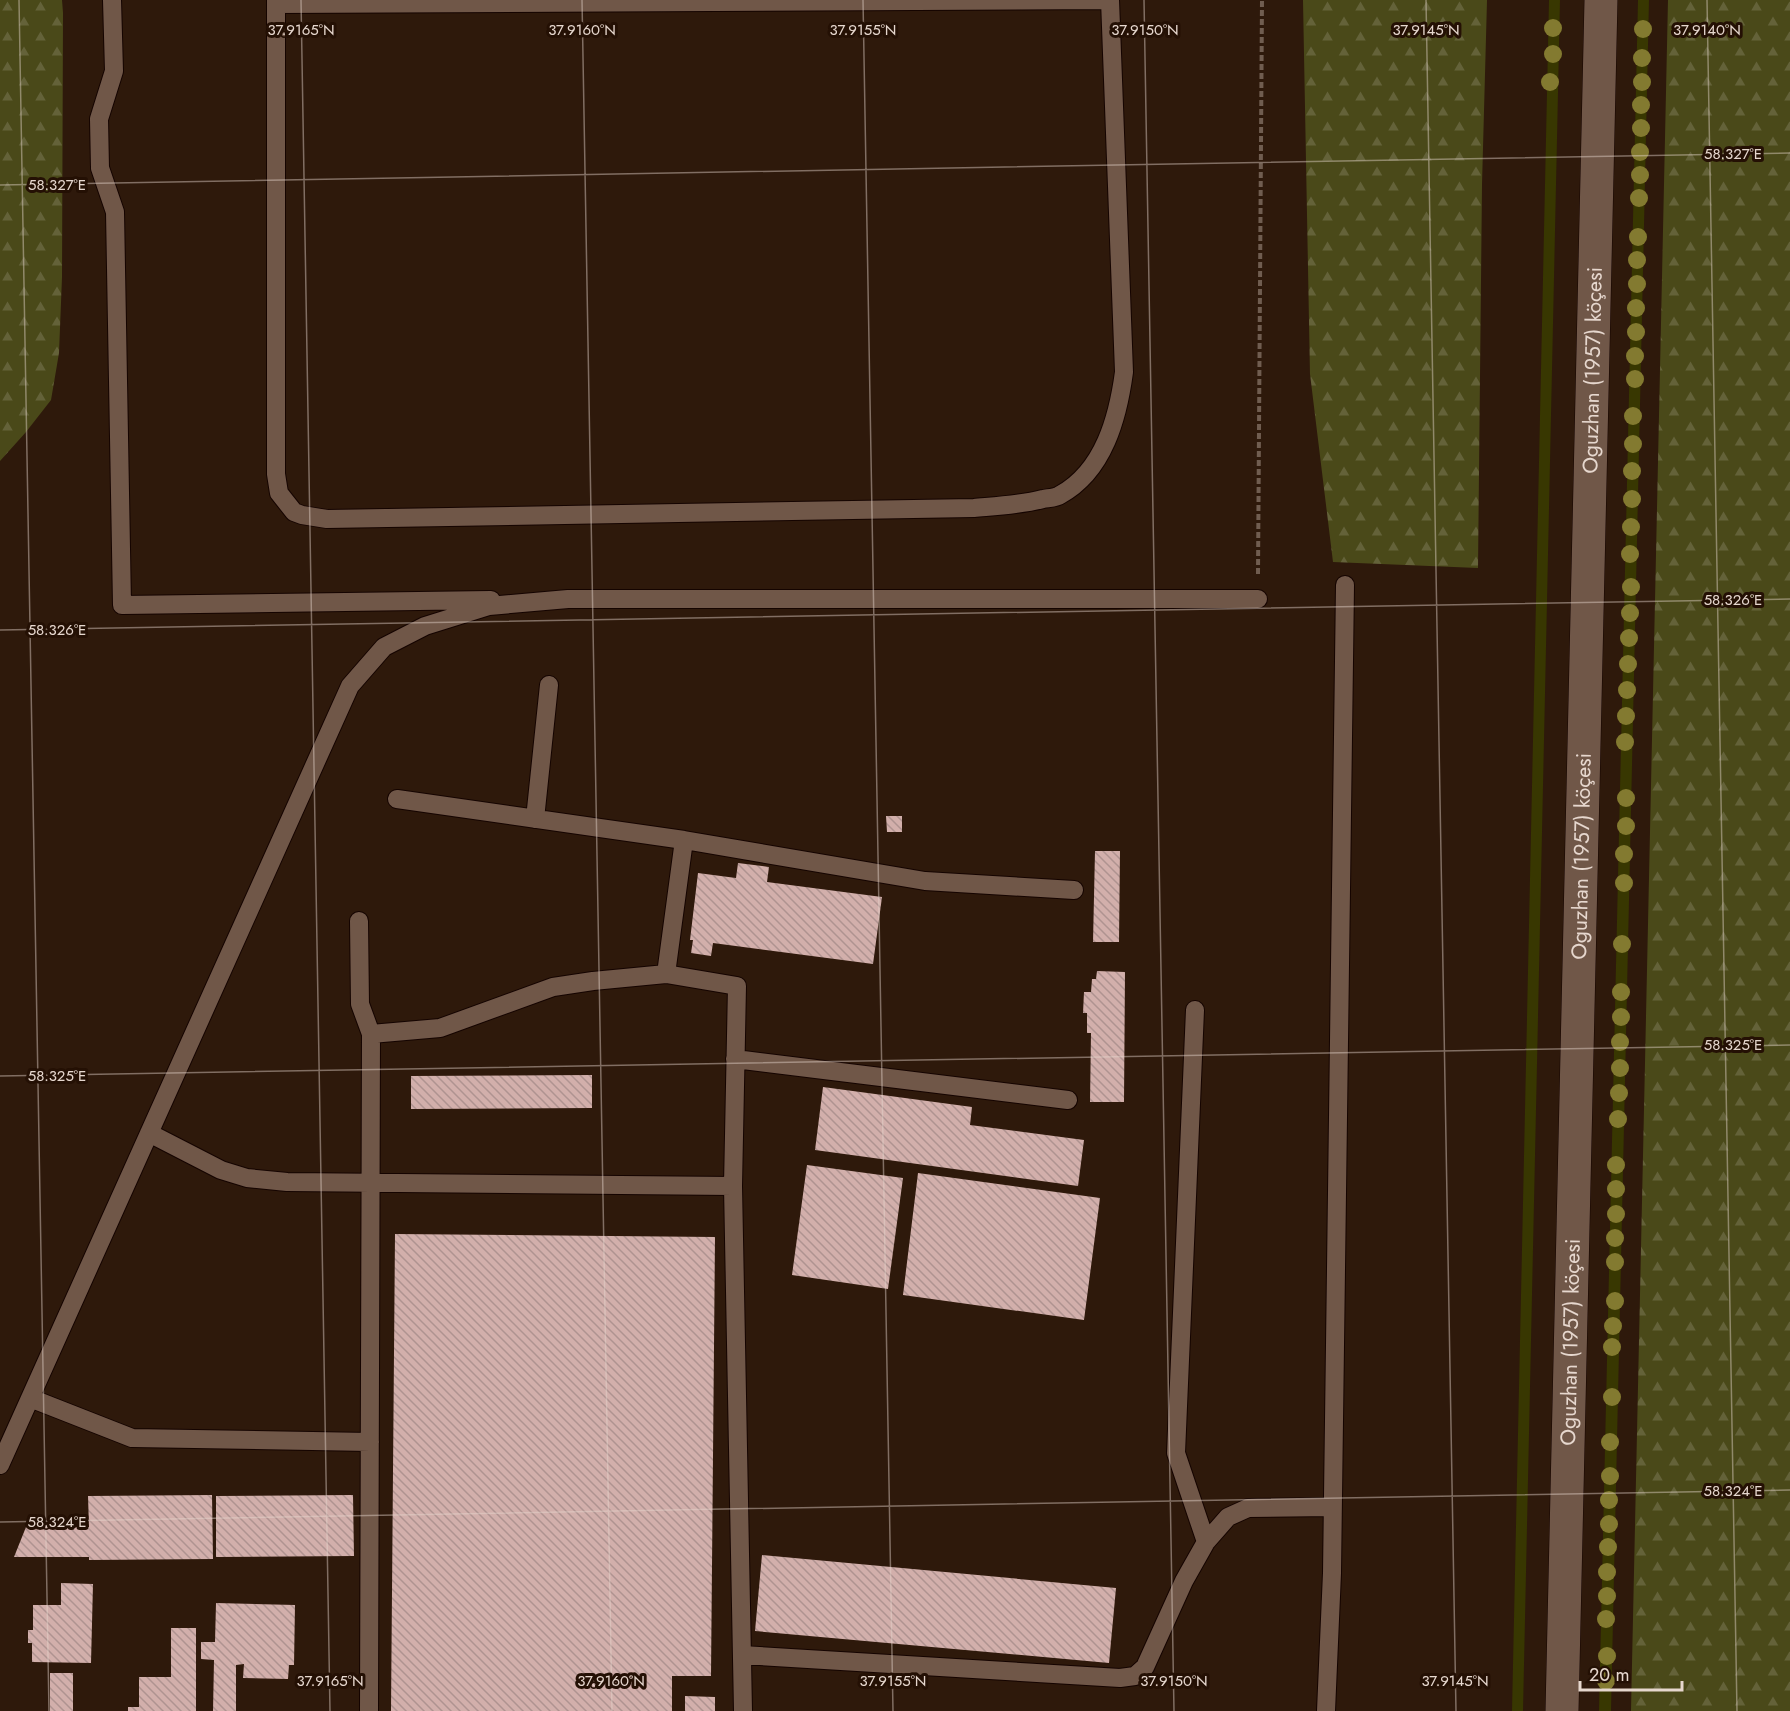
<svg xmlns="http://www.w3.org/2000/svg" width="1790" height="1711" viewBox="0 0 1790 1711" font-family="Jost,sans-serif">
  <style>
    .grass { fill: #383701 }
    .forest { fill: url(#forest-firs) }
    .building { fill: url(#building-back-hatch) }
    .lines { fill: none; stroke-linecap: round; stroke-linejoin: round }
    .lane-casing { stroke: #150400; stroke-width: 20 }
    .secondary-casing { stroke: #150400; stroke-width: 34 }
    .path { stroke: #705d50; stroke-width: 4; stroke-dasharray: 6 3; stroke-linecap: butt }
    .lane { stroke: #705748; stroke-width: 18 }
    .secondary { stroke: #705748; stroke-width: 33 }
    .tree { fill: #837a30 }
    .ticks { fill: none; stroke: #e6d7ce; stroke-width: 1.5; stroke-opacity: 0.45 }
    .labels { text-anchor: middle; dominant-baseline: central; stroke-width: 6; stroke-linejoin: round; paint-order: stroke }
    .street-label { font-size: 21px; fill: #e6d7ce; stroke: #241004 }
    .ticks-label { font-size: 15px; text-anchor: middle; fill: #e6d7ce; stroke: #241004; stroke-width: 6; stroke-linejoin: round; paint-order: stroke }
  </style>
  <defs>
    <pattern id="forest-firs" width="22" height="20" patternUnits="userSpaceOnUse" patternTransform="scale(1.5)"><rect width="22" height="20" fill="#4a4919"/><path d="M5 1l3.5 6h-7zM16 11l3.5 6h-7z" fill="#646239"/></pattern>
    <pattern id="building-back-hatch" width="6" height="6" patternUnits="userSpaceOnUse" patternTransform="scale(1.5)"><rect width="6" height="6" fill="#d2afab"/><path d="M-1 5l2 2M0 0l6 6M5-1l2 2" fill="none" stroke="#af9390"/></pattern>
  </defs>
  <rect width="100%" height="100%" fill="#2e190b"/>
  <path class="grass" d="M1549,0H1560L1523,1711H1512Z
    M1638,0H1649L1611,1711H1599Z"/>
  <path class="forest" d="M0,0H62L63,13L62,277L59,353L51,400L26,432L0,461Z
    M1303,0H1487L1482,184L1478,568L1333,562L1310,374Z
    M1668,0H1790V1711H1631Z"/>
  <path class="building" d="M886,816H902V832H887Z
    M1095,851H1120L1119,942H1093Z
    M738,863L769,867L767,882L882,897L873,964L713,943L711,956L691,953L693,940H690L698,873L736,878Z
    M1097,971L1125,972L1124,1102H1090L1091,1033H1087V1013H1083L1084,992H1091L1092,979H1096Z
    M592,1075V1108L411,1109V1076Z
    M823,1087L972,1107L970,1125L1084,1140L1078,1186L815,1150Z
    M807,1165L903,1178L888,1289L792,1275Z
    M918,1173L1100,1198L1084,1320L903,1295Z
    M395,1234L715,1237L711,1676H672V1711H391Z
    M212,1495L213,1559L89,1560V1557H14L26,1527H89L88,1496Z
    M353,1495L354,1556L216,1557V1496Z
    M762,1555L1116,1588L1109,1663L755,1631Z
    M61,1583L93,1584L91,1663L32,1662V1643H28V1630H33V1605H61Z
    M216,1603L295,1605L294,1665H289L288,1679L243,1678L244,1664L236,1665V1711H213L214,1660L201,1659V1642H215Z
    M171,1628H196V1711H128V1707H139V1677H171Z
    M50,1673H73V1711H50Z
    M685,1696L715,1697V1711H685Z"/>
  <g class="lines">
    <defs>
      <path id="lane" d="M112,0L114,71L99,119L100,168L115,212L122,605L491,600
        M276,0V474L279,493L294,512L302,515L327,519L974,508C997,506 1020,505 1043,499C1048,498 1056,498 1060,495C1104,471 1118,417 1124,372L1110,0
        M276,4L1110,0
        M397,799L684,840L925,881L1074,890
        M535,819L549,685
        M359,921L360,1004L371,1034L369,1711
        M666,974L684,840
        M1195,1010L1176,1453L1206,1542
        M371,1034L440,1028L553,987L593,981L666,974L737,986L733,1186L743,1711
        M735,1059L1068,1100
        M149,1133L221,1170L247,1178L287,1182L733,1186
        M30,1398L132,1438L370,1442
        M0,1465L350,686L384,647L425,626L489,606L568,599H1258
        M742,1655L1120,1678L1135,1676L1145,1667L1184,1581L1206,1542L1228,1517L1248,1508L1332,1507
        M1326,1711L1332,1573L1345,585"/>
      <g id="secondary">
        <path id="s1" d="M1562,1711L1601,0"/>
      </g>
    </defs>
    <use href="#lane" class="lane-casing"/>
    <use href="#secondary" class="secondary-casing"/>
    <path class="path" d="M1258,574L1262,0"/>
    <use href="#lane" class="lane"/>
    <use href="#secondary" class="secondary"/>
  </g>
  <g class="tree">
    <circle cx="1553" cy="28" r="9"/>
    <circle cx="1643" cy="29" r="9"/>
    <circle cx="1553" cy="54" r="9"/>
    <circle cx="1642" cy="58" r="9"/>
    <circle cx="1550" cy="82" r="9"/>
    <circle cx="1642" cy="82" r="9"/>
    <circle cx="1641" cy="105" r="9"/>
    <circle cx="1641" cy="128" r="9"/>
    <circle cx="1640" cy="152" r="9"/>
    <circle cx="1640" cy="175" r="9"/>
    <circle cx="1639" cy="198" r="9"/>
    <circle cx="1638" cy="237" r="9"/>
    <circle cx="1637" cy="260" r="9"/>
    <circle cx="1637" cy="284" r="9"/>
    <circle cx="1636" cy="308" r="9"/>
    <circle cx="1636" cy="332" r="9"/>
    <circle cx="1635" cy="356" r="9"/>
    <circle cx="1635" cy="379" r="9"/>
    <circle cx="1633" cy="416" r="9"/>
    <circle cx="1633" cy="444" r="9"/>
    <circle cx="1632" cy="471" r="9"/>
    <circle cx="1632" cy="499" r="9"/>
    <circle cx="1631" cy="527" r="9"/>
    <circle cx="1630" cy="554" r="9"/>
    <circle cx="1631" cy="587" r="9"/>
    <circle cx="1630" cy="613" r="9"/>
    <circle cx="1629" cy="638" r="9"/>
    <circle cx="1628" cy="664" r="9"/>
    <circle cx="1627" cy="690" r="9"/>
    <circle cx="1626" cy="716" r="9"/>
    <circle cx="1625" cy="742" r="9"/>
    <circle cx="1626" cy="798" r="9"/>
    <circle cx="1626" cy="826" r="9"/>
    <circle cx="1624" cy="854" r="9"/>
    <circle cx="1624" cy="883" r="9"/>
    <circle cx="1622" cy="944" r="9"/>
    <circle cx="1621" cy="992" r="9"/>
    <circle cx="1621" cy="1017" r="9"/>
    <circle cx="1620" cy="1042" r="9"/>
    <circle cx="1620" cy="1068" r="9"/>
    <circle cx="1619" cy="1093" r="9"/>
    <circle cx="1618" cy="1119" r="9"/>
    <circle cx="1616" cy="1165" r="9"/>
    <circle cx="1616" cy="1189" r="9"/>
    <circle cx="1616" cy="1214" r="9"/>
    <circle cx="1615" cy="1238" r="9"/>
    <circle cx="1615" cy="1262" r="9"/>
    <circle cx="1615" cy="1301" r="9"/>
    <circle cx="1613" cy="1326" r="9"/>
    <circle cx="1612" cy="1347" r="9"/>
    <circle cx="1612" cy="1397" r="9"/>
    <circle cx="1610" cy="1442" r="9"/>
    <circle cx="1610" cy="1476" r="9"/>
    <circle cx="1609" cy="1500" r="9"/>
    <circle cx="1609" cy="1524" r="9"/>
    <circle cx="1608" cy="1547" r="9"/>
    <circle cx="1607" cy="1572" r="9"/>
    <circle cx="1607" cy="1596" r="9"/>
    <circle cx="1606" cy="1619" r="9"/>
    <circle cx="1607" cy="1656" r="9"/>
    <circle cx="1606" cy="1681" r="9"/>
  </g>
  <path class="ticks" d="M19,0L49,1711M301,0L330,1711M582,0L612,1711M863,0L893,1711M1144,0L1174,1711M1426,0L1456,1711M1707,0L1737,1711M0,185L1790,153M0,630L1790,599M0,1076L1790,1045M0,1522L1790,1490"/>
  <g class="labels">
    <g class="street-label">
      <text stroke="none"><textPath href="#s1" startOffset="1341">Oguzhan (1957) köçesi</textPath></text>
      <text stroke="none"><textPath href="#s1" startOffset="855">Oguzhan (1957) köçesi</textPath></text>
      <text stroke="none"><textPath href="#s1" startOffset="369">Oguzhan (1957) köçesi</textPath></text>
    </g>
  </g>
  <g class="ticks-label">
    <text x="301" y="35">37.9165°N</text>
    <text x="582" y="35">37.9160°N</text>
    <text x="863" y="35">37.9155°N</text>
    <text x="1145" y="35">37.9150°N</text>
    <text x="1426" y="35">37.9145°N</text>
    <text x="1707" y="35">37.9140°N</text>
    <text x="1733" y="159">58.327°E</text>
    <text x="57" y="190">58.327°E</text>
    <text x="1733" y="605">58.326°E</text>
    <text x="57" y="635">58.326°E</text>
    <text x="1733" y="1050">58.325°E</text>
    <text x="57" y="1081">58.325°E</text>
    <text x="1733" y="1496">58.324°E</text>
    <text x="57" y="1527">58.324°E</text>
    <text x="330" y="1686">37.9165°N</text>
    <text x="611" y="1686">37.9160°N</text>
    <text x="893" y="1686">37.9155°N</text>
    <text x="1174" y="1686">37.9150°N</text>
    <text x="1455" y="1686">37.9145°N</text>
  </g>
  <path d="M1580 1681v9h102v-9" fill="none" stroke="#e6d7ce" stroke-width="3"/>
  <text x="1589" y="1681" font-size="18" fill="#e6d7ce" stroke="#241004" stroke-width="4.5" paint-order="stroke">20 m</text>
</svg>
